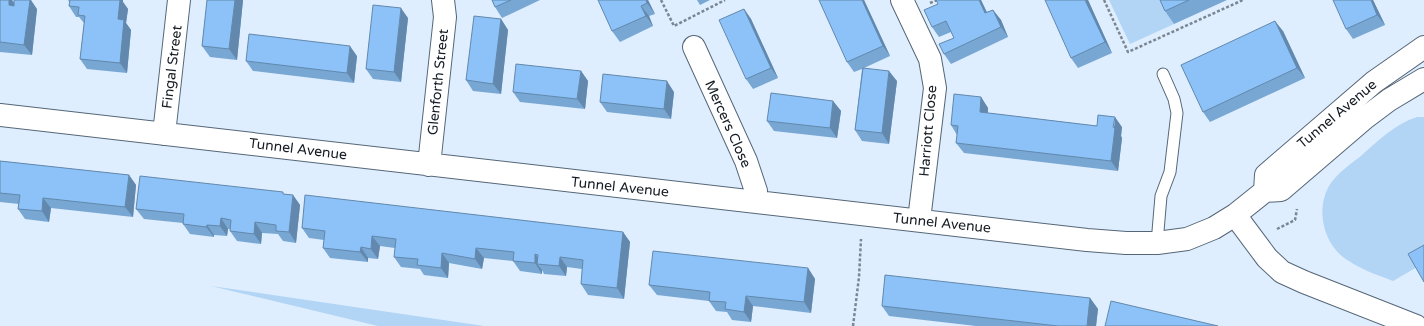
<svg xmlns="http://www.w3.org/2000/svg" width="1424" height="326" viewBox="0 0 1424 326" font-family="'Varela Round',sans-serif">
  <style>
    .green { fill: #b2d4f5 }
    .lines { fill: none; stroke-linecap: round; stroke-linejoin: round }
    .service-casing { stroke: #567; stroke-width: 13 }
    .minor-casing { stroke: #567; stroke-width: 24 }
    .path { stroke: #7b8692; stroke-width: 2.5; stroke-dasharray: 3 2; stroke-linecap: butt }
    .service { stroke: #fff; stroke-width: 11 }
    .minor { stroke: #fff; stroke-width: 22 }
    .wall { fill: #78a7d4 }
    .shaded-wall { fill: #6288ad }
    .building { fill: #8cc2f7; stroke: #6288ad }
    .labels { text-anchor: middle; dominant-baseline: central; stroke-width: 3.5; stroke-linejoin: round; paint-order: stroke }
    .street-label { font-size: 14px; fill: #141b22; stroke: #fff }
  </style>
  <rect width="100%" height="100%" fill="#deeefe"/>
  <path class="green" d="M1109,0H1163L1174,24L1130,44Z
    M1417,117H1424V263L1393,281C1378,275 1362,270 1349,261C1324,247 1315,211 1329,186C1337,173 1351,164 1362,155C1379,140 1395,124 1417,117Z
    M211,286L484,326H378Z"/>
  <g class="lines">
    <defs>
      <path id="service" d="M1157,243L1161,196L1170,172L1177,113L1174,99L1163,74"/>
      <path id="minor" d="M902,0L930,59L935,88L919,220
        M694,47L746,161L756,191V202
        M0,115L1087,240L1126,243H1157L1187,239L1214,228L1235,215L1265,191L1281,190L1365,118L1389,100L1424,79
        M164,134L179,0
        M429,165L445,17L443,0
        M1265,191L1266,175L1374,82L1424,47
        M1235,215L1267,258L1282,272L1304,282L1416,326"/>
    </defs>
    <use href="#service" class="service-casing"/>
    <use href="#minor" class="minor-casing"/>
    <path class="path" d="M661,0L674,26L725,0
      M1104,0L1128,52L1243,0
      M930,3L937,0
      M1277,229L1295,220L1297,209
      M853,326L859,277L861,239"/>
    <use href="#service" class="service"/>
    <use href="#minor" class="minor"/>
  </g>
  <path class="wall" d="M0,0H12L14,3L37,9L32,55L0,52Z
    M68,0H123V2L128,9L126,23L131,30L127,73L87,69L80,59L84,23L79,17H76L69,6L70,3Z
    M207,0H243L237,60L210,57L202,46Z
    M492,0H540L502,18L495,7Z
    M648,0L655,14L649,16L653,26L620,42L612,31Z
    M697,0H710L700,5Z
    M864,0L890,56L864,68L897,81L889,144L862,141L855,130L862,69L854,72L847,62Z
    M981,0L987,12L993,10L1001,20L1008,37L951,64L944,54L954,38L951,32L939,37L932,27Z
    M1088,0L1112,53L1078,68L1071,58Z
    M1160,0H1227L1174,24L1165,11Z
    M1373,0L1385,25L1353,39L1346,29Z
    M744,9L751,19L778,78L753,89L746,79Z
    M408,18L401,82L373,79L366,69Z
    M501,19L508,30L501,94L473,91L466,80Z
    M1283,31L1305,78L1210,122L1203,112Z
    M357,56L354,83L253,71L246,61Z
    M581,71L588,81L585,109L520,102L513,92Z
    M674,92L671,119L607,112L600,102Z
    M981,97L988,108V113L1097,126L1122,127L1121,136L1122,138L1118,171L964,153L956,143L957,135L951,125Z
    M833,101L841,111L837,138L774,131L767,121Z
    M0,161L129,175L136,185L133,217L51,208L49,222L25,219L18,209L19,204L0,202Z
    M284,194L293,195L300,205L296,243L283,241L278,234L262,233L261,244L237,241L230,231V229H228L227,236L214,235V237L190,234L183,224V223L144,219L136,209Z
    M302,228L623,232L630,242L624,299L588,295L581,284L582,269L567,267L566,276L544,274L542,270V274L520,271L513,261L484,258L482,269L449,263L448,278L424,275L420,269L401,267L394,257L395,248L380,246L378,259L368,258V262L330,258L323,248L324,240L309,238Z
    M808,268L815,279L811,313L753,306L751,322L732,320L727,312L716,311L709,301L657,295L649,285Z
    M1090,298L1098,309L1096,326H976L889,316L882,306Z"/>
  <path class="shaded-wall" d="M9,0H12L17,7L9,5Z
    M30,0H31L37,9L32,55L24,45Z
    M116,0H123V2L128,9L126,23L131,30L127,73L120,63L118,19Z
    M235,0H243L237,60L229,49Z
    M646,0H648L655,14L647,3Z
    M862,0H864L890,56L883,46Z
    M979,0H981L992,24L985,13Z
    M1085,0H1088L1112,53L1105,42Z
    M1371,0H1373L1385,25L1377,15Z
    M641,6L649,16L653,26L646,16Z
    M401,8L408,18L401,82L394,72Z
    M744,9L751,19L778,78L771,68Z
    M993,10L1001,20L1008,37L1001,27Z
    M501,19L508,30L501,94L493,84Z
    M1275,21L1283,31L1305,78L1297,68Z
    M350,46L357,56L354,83L347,73Z
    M581,71L588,81L585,109L577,99Z
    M889,71L897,81L889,144L882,133Z
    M667,81L674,92L671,119L664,109Z
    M981,97L988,108L987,122L980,112Z
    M833,101L841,111L837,138L830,128Z
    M1115,117L1122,127L1121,136L1122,138L1118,171L1111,161Z
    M129,175L136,185L133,217L125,207Z
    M293,195L300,205L296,243L289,232Z
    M43,198L51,208L49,222L42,211Z
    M221,218L228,229L227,236L220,226Z
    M255,222L262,233L261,244L254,234Z
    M207,225L214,235V237L206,227Z
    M623,232L630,242L624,299L617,288Z
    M372,236L380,246L378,259L371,249Z
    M361,247L368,258V262L360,252Z
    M476,248L484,258L482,269L475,259Z
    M442,253L449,263L448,278L441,268Z
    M535,254L542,264H537L542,270V274L535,263Z
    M560,257L567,267L566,276L559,266Z
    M808,268L815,279L811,313L804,302Z
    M746,296L753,306L751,322L744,312Z
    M1090,298L1098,309L1096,326H1087Z"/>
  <path class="building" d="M0,0H9V5L14,6V0H30L24,45L0,42Z
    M70,0H120L118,19L124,20L120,63L80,59L85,16L78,15L79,7L69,6Z
    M207,0H235L229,49L202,46Z
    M492,0H511L495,7Z
    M598,0H646L647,3L641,6L646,16L612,31Z
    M819,0H862L883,46L847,62Z
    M936,0H979L985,13L993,10L1001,27L944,54L939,44L954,38L946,21L932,27L924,10L938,4Z
    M1045,0H1085L1105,42L1071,58Z
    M1160,0H1189L1165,11Z
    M1333,0H1371L1377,15L1346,29Z
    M373,5L401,8L394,72L366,69Z
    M744,9L771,68L746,79L719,20Z
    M474,16L501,19L493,84L466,80Z
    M1275,21L1297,68L1203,112L1181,65Z
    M249,34L350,46L347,73L246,61Z
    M516,64L581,71L577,99L513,92Z
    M863,68L889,71L882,133L855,130Z
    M603,74L667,81L664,109L600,102Z
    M771,93L833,101L830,128L767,121Z
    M954,94L981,97L980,112L1097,126L1098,115L1115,117L1113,127L1115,128L1111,161L956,143L958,126L951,125Z
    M0,161L129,175L125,207L43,198L42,211L18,209L20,195L0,193Z
    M140,176L283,192V194L293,195L289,232L276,231V225L255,222L254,234L230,231L231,220L221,218L220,226L207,225L206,227L183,224L184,214L136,209Z
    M305,195L623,232L617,288L581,284L583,260L560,257L559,266L537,264L538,255L535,254V263L513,261L514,252L476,248L475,259L442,253L441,268L417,265L418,259L394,257L396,239L372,236L371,249L361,247L360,252L323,248L325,231L302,228Z
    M1424,245V282L1408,254Z
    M653,251L808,268L804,302L746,296L744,312L725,309L726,302L709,301L710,292L649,285Z
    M885,275L1090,298L1087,326H1058L882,306Z
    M1111,301L1218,326H1105Z"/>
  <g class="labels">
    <g class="street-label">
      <text transform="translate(172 67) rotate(-83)">Fingal Street</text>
      <text transform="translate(438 82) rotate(-84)">Glenforth Street</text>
      <text transform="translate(1337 114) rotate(-40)">Tunnel Avenue</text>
      <text transform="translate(728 124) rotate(66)">Mercers Close</text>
      <text transform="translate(928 131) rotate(-85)">Harriott Close</text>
      <text transform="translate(298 149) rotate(7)">Tunnel Avenue</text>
      <text transform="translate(620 187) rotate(6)">Tunnel Avenue</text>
      <text transform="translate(942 223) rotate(6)">Tunnel Avenue</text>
    </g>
  </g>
</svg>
